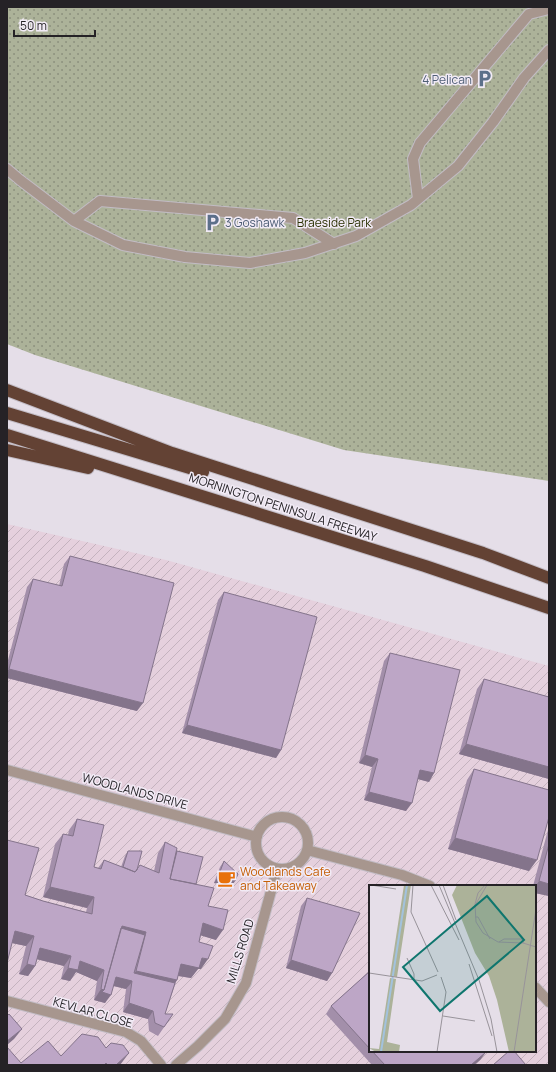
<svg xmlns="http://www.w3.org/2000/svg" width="556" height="1072" viewBox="0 0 556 1072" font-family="Manrope,sans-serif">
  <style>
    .industrial { fill: url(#industrial-furrows); fill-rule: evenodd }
    .park { fill: url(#park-dots) }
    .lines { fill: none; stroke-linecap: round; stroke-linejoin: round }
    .minor-casing { stroke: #c2bcc5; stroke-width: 12 }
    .highway-casing { stroke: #c2bcc5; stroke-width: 14 }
    .minor { stroke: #a7968e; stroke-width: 10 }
    .highway { stroke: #634234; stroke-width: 12 }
    .wall { fill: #a38faa }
    .shaded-wall { fill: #84748b }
    .building { fill: #bda6c6; stroke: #84748b }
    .labels { text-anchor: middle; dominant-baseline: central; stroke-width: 3; stroke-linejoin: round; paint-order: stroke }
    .service-label { font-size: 12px; fill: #4e5e75; stroke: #f2ebf6; text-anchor: end }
    .park-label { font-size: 12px; fill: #2d3305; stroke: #f2ebf6 }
    .street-label { font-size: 12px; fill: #252226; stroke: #f2ebf6 }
    .food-label { font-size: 12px; fill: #c56008; stroke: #f2ebf6; text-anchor: start }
    .inset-river { fill: none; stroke: #a2c2dd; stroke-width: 2 }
    .inset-road { fill: none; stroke: #98939a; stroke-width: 1 }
    .view { fill: #0f766e; fill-opacity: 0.15; stroke: #0f766e; stroke-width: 2 }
    .inset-edge { fill: none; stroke: #252226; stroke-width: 2 }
  </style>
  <defs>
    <pattern id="industrial-furrows" width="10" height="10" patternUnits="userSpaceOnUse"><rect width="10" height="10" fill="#e5d0dd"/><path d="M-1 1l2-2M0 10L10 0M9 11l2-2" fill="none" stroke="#c4b2be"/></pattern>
    <pattern id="park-dots" width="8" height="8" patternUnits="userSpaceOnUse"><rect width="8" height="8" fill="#acb299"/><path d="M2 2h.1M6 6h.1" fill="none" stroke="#8c907d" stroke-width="1.8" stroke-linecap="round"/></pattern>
  </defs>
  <rect width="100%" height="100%" fill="#e5dee8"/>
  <path class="industrial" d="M7,524L166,560L549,666V1065H7ZM370,886H535V1051H370Z"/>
  <path class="park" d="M7,7H549V481L344,450L35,355L7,344Z"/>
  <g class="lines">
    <defs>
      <path id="minor" d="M7,169L20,180L74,221L123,245L185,257L250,263L305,253L356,236L411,205L458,166L493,122L524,78L549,50
        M418,199L413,159L420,143L529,14L549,9
        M74,221L100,201L293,218L334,244
        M7,770L257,837
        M256 843a26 26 0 1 1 52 0a26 26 0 1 1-52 0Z
        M307,850L402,875L430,886
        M535,987L549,1002
        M7,1001L126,1032L141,1041L161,1065
        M176,1065L198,1046L225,1019L246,983L277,869"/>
      <path id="highway" d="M7,390L172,453L483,553L549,578
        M7,413L203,472
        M7,435L425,566L549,608
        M7,450L88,468"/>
    </defs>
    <use href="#minor" class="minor-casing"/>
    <use href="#highway" class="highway-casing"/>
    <use href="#minor" class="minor"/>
    <use href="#highway" class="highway"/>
  </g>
  <path class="wall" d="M70,556L137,711L7,678V664L27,587L33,579L59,586L64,564Z
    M224,592L281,750L276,758L182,733L218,600Z
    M390,653L434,773L429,782L418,779L406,811L364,800L372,767L359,763L384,661Z
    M484,679L549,697V779L459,754L477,689Z
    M474,769L529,871L448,849L467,780Z
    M77,819L94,867L98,868L104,860L121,867L125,856L128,851L137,870L154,871L158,853L165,842L177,851L196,884L208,906L216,940L201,935L199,942L201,969H198L191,978L178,976L165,1014H173L158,1036L149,1031L148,1019L123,1012L126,989L113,986L105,1003L94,1000L97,981L76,972L70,981L61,979L64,966L37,959L35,966L28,976L19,974L26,946L12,943L7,840L25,895L43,901L86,912L87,908L43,897L55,844L63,834L68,835L69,830Z
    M549,826V896L535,893V886H533Z
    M224,861L232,886L214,883L220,867Z
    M307,898L332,973L327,981L286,968L301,906Z
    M370,971V1051H485L486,1052L480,1060L474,1065H372L326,1014L331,1006Z"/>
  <path class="shaded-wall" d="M9,669L143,703L137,711L7,678V672Z
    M187,725L281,750L276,758L182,733Z
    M466,744L549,767V779L459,754Z
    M365,755L378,759L372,767L359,763Z
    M420,770L434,773L429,782L414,778Z
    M369,792L412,803L406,811L364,800Z
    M455,838L537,860L529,871L448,849Z
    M218,877L235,881L232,886L214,883Z
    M539,881L549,884V896L535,893V887Z
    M50,887L94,897L87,908L43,897Z
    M203,923L223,930L216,940L196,934Z
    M122,926L146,932L139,943L118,937Z
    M15,931L34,936L26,946L7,942Z
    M40,948L71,956L64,966L32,958Z
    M202,958L208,959L201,969H198L191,978L173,975L181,964Z
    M291,960L332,973L327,981L286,968Z
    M80,961L104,970L97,981L76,972L70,981L61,979L68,968Z
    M27,964L35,966L28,976L19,974Z
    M136,971L177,980L170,991L132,982L126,989L110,985L116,977L129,980Z
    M101,989L104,990L111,995L105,1003L94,1000Z
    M129,1003L153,1011L148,1019L123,1012Z
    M22,1029L14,1039L7,1045V1041Z
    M486,1052L480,1060L474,1065H471Z
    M129,1053L120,1065H116Z"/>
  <path class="building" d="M70,556L174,583L143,703L9,669L33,579L62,586Z
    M224,592L317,617L281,750L187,725Z
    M390,653L460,670L434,773L420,770L412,803L369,792L378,759L365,755Z
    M484,679L549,697V767L466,744Z
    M474,769L549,790V817L537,860L455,838Z
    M77,819L104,825L94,867L101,869L104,860L135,872L140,865L159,873L165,842L177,848L170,879L214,888L208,906L228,910L223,930L203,923L199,942L213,946L208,959L202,958L199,968L181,964L177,980L136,971L146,932L122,926L104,990L101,989L104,970L80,961L78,970L68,968L71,956L40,948L35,966L27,964L34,936L15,931L7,963V840L39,848L25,895L43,901L92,914L94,897L50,887L63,834L73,836Z
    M549,844V884L539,881Z
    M128,851H142L137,870L135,872L123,867Z
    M177,851L203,857L196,884L170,879Z
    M224,861L238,874L235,881L218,877Z
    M307,898L360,913L332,973L291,960Z
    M121,928L145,935L134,973L175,983L165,1014H173L164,1027L155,1023L153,1011L129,1003L132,981L116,977L111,995L102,992L104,990Z
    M370,971V1049L331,1006Z
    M9,1014L22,1029L7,1041V1016Z
    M82,1034L98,1037L106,1048L111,1043L123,1045L129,1053L116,1065H108L106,1063L104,1065H7V1047L21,1063L48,1041L61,1056Z
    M372,1051H485L486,1052L471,1065H385Z
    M509,1051H514L526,1065H493Z"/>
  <defs>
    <symbol id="parking-bare" viewBox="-9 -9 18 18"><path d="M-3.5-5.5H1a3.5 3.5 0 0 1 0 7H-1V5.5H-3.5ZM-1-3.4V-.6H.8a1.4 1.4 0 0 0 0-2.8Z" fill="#5c6f8a" stroke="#f2ebf6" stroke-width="2.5" paint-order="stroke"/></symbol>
    <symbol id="cafe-bare" viewBox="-9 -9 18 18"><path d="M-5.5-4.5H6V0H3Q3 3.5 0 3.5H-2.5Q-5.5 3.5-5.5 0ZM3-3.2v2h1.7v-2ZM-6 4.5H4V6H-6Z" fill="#e8710a" stroke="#f2ebf6" stroke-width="2.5" paint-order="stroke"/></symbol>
  </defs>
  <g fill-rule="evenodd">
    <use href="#parking-bare" x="472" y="66" width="25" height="25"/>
    <use href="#parking-bare" x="200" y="210" width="25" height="25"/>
    <use href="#cafe-bare" x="214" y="866" width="25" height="25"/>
  </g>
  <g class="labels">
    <g class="service-label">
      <text x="472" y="79">4 Pelican</text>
      <text x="225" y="222" text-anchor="start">3 Goshawk</text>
    </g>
    <g class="park-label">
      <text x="334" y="222">Braeside Park</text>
    </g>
    <g class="street-label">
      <text transform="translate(283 507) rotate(18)">MORNINGTON PENINSULA FREEWAY</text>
      <text transform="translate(135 791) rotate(15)">WOODLANDS DRIVE</text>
      <text transform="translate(240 951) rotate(-73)">MILLS ROAD</text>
      <text transform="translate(93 1012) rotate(16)">KEVLAR CLOSE</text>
    </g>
    <g class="food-label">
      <text x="240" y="871">Woodlands Cafe<tspan x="240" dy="14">and Takeaway</tspan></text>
    </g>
  </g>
  <g transform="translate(369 885)">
    <rect width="167" height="167" fill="#e5dee8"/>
    <path d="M35,0H42L28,92L21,91ZM88,0H167V167H140L128,115L120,91L106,68L83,10ZM21,93L27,94L18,157L31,160L30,167H7L0,163L10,164Z" fill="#acb299"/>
    <path class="inset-river" d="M12,167L38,0"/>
    <path class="inset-road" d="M2,0L27,4M44,0L42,27L69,87M62,0L90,55M70,0L110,95L122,134L128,167M74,0L87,35M116,0L109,8L106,19L107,37L114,48L129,57L154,58L167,62M105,22L118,0M106,32H109L121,54M130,57L135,54H152L155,58M38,73L45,89V95M100,79L123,151M0,88L53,96L68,90M74,131L106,136M68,167L77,107L72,92M145,167L167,24"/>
    <path class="view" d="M118,11L155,55L71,126L34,82Z"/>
    <rect width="167" height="167" class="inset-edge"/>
  </g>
  <rect width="556" height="1072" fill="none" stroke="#252226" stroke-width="16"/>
  <path d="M14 30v6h81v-6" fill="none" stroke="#252226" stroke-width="2"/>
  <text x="20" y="30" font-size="12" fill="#252226" stroke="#f2ebf6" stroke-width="3" paint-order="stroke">50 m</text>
</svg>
